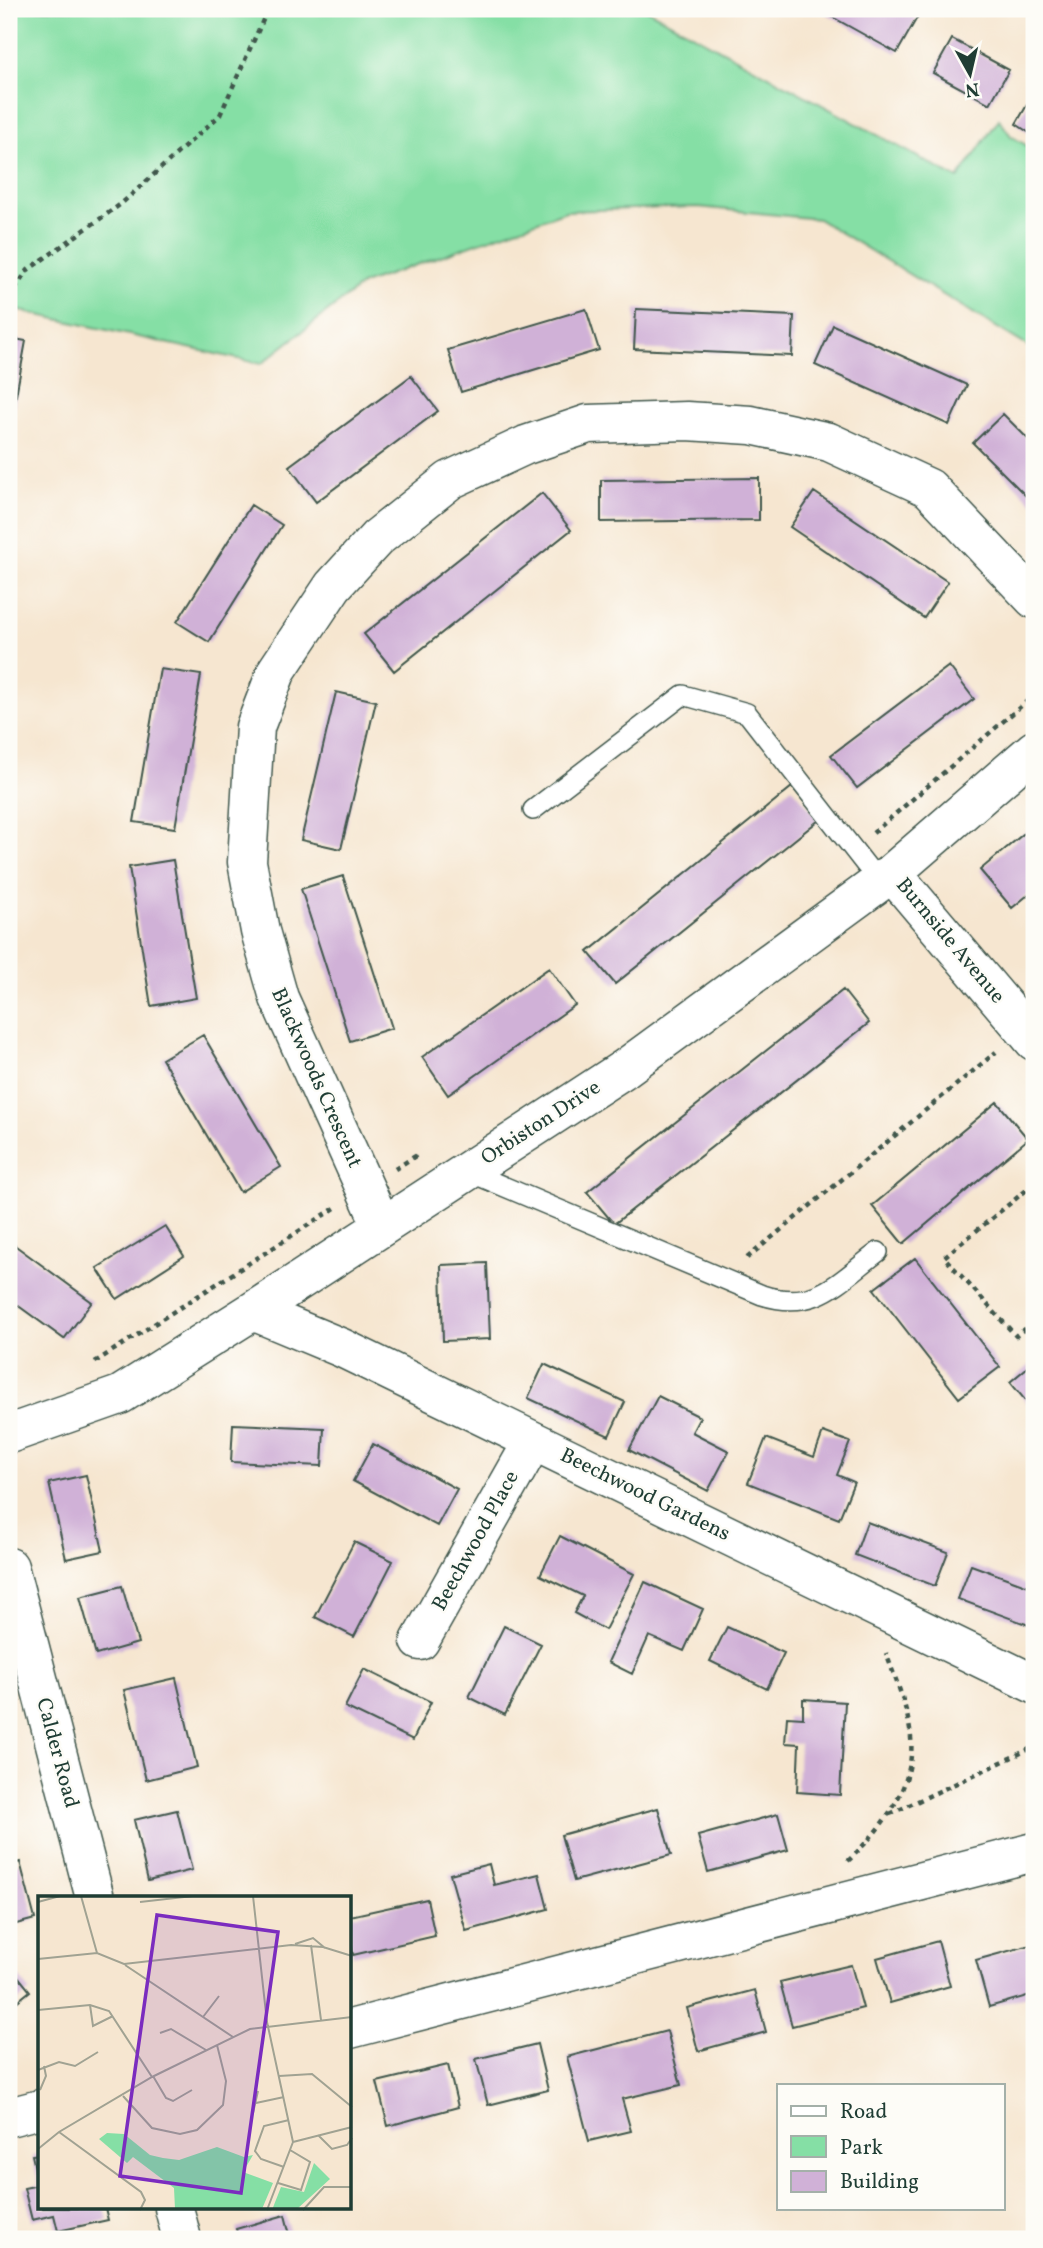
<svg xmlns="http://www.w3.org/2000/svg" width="1043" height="2248" viewBox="0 0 1043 2248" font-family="Vollkorn,serif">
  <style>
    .green { fill: #85dfa5; stroke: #528e6c; stroke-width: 2 }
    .building { fill: #d0b1d7 }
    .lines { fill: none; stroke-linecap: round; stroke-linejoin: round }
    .lane-casing { stroke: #3f564b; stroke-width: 22 }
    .street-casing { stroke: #3f564b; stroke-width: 41 }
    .secondary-casing { stroke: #3f564b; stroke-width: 41 }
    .path { stroke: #3f564b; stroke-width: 4.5; stroke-dasharray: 5 5; stroke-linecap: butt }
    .lane { stroke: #fff; stroke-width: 19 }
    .street { stroke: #fff; stroke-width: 38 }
    .secondary { stroke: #fff; stroke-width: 38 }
    .labels { text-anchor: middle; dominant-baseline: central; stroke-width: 5; stroke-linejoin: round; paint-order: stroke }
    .street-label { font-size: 21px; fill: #1f3d34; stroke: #fdfcf7 }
    .inset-road { fill: none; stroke: #a0a292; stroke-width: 2 }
    .view { fill: #7b2cbf; fill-opacity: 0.15; stroke: #7b2cbf; stroke-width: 3.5 }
    .inset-edge { fill: none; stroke: #1f3d34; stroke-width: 3.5 }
  </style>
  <rect width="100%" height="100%" fill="#fdfcf7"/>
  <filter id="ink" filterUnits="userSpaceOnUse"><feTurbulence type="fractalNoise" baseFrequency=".0143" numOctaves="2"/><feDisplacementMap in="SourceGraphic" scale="14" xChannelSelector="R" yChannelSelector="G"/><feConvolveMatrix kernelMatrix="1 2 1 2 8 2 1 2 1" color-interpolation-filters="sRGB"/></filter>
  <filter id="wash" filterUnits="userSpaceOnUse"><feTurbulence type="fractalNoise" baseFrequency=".00686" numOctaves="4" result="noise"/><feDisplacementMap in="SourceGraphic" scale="28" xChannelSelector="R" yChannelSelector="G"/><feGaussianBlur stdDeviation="1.57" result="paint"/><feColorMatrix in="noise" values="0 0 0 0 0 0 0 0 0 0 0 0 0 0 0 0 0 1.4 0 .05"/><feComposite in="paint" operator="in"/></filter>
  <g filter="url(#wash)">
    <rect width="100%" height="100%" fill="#f6e6d0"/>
    <path class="green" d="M9,9H646L958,179L999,119L1011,136L1034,150V350L818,219L698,207L566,211L363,284L261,364L16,310L9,312Z"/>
    <g id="blocks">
      <path class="building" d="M818,9H904L918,16L897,53Z
        M952,39L1009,70L990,104L933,73Z
        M1034,93V136L1016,124Z
        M586,309L599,350L461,392L448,350Z
        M636,309L794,316L792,356L634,349Z
        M833,325L967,385L949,425L815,365Z
        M9,338L26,341L10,428H9Z
        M411,376L438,411L316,502L289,466Z
        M1003,414L1034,445V504L973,443Z
        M759,478V520L601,522V480Z
        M814,492L948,582L924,618L790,527Z
        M542,493L571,530L394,671L364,634Z
        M251,505L282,525L209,642L177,622Z
        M949,666L974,699L857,788L831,755Z
        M160,669L201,675L175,828L134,822Z
        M336,692L376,701L341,849L301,840Z
        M792,787L819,820L615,984L588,952Z
        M1034,825V890L1012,908L980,870Z
        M173,860L196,998L151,1006L129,867Z
        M343,876L392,1028L350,1041L301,889Z
        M549,968L575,1005L448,1095L422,1057Z
        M843,990L869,1023L614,1224L587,1192Z
        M203,1035L281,1167L240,1192L162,1059Z
        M997,1102L1028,1139L903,1244L872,1206Z
        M165,1226L184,1256L117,1299L97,1268Z
        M9,1241L92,1302L64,1339L9,1299Z
        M915,1258L1000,1367L959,1398L874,1289Z
        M487,1263L490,1339L443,1341L441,1265Z
        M1034,1362V1411L1010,1382Z
        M544,1364L625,1402L609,1436L528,1398Z
        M658,1396L700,1417L692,1432L729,1451L708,1491L629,1450Z
        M233,1424L324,1428L322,1466L231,1462Z
        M823,1432L850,1442L837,1475L854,1482L839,1519L748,1483L766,1438L814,1457Z
        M373,1444L457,1489L437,1526L353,1481Z
        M86,1475L103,1551L66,1559L49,1483Z
        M867,1522L948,1552L935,1586L855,1555Z
        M560,1536L634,1574L605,1630L574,1613L583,1596L540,1575Z
        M354,1542L393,1561L354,1637L315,1617Z
        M971,1565L1034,1588V1627L958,1599Z
        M645,1582L703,1609L684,1651L649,1636L632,1674L608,1662Z
        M122,1586L138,1643L96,1655L80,1597Z
        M504,1626L541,1644L505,1715L469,1697Z
        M727,1627L784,1653L767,1689L710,1661Z
        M364,1669L431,1702L413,1740L345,1707Z
        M176,1678L197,1767L146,1780L124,1690Z
        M803,1699L845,1702L840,1795L797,1792L799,1744L785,1743L787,1717L803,1718Z
        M658,1808L671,1855L574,1881L561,1835Z
        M177,1810L192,1870L148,1881L134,1820Z
        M778,1814L788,1850L708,1872L698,1836Z
        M20,1862L35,1919L9,1926V1865Z
        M489,1864L494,1885L539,1874L548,1909L466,1931L450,1874Z
        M427,1899L435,1936L353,1955L350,1940V1916Z
        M938,1941L950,1986L890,2003L877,1958Z
        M1034,1944V1994L989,2007L976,1960Z
        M9,1965L30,1991L9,2008Z
        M851,1965L863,2008L792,2026L780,1982Z
        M755,1990L766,2032L698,2051L687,2008Z
        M667,2031L681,2085L622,2099L631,2131L589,2141L567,2057Z
        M537,2044L548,2090L488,2105L476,2059Z
        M448,2065L458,2107L388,2126L377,2082Z
        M40,2154V2208H105L108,2220L58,2231L54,2215L32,2220L24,2188L39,2185L32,2155Z
        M285,2215L291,2239H239L236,2229Z"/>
    </g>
  </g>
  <g filter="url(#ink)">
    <use href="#blocks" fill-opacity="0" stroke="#3f564b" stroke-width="2"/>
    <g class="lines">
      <defs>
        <path id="lane" d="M533,810L683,695L747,713L879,882
          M467,1171L762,1295C816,1312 838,1282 878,1252"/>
        <path id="street" d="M892,873L1034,1041
          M382,1226L279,998L260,931L247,862L255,727L277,670L333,586L377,538L450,480L526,445L588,424L687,421L751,425L829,442L929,488L1034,599
          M253,1311L342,1348L1034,1684
          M9,1434L120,1395L253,1311L624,1069L892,873L1034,750
          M420,1641L533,1441
          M350,2029L1034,1852
          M9,2117L40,2109"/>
        <path id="secondary" d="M9,1567L95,1898
          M174,2208L182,2239"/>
      </defs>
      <use href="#lane" class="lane-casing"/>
      <use href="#street" class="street-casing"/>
      <use href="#secondary" class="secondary-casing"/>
      <path class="path" d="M9,297L28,270L121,204L220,115L268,9
        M873,833L1034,695
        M395,1169L417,1155
        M1034,1184L944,1257L1016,1336L1034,1322
        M747,1258L996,1052
        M95,1362L335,1208
        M890,1814L1034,1747
        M848,1861C883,1827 919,1783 910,1730C906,1703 895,1678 886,1653"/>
      <use href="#lane" class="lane"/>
      <use href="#street" class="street"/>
      <use href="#secondary" class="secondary"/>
    </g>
  </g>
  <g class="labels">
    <g class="street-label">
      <text transform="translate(950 941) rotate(50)">Burnside Avenue</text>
      <text transform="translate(316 1078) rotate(66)">Blackwoods Crescent</text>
      <text transform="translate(541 1123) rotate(-33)">Orbiston Drive</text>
      <text transform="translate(645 1495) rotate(26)">Beechwood Gardens</text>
      <text transform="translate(476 1541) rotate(-61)">Beechwood Place</text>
      <text transform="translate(57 1753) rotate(75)">Calder Road</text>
    </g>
  </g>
  <g transform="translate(38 1896)">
    <rect width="313" height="313" fill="#f6e6d0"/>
    <path d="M69,237L86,238L112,259L125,262L141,264L179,251L206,261L215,259L205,276L235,287L224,313H137L136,292L95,261L89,267L61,243ZM276,267L292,283L259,313L234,314L243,291L266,296Z" fill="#85dfa5"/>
    <path class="inset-road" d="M43,0L59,57M215,0L229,126L255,246L229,314M0,6L22,0M102,6L155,0M257,48L275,42L287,52M273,49L283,124M0,63L59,57L86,68L253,49L285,51L314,60M87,69L195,141M52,109L55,130L75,120M0,114L52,109L71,115L114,181M165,121L181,100M122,137L133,133L168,154M0,174L21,166L37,170L60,156M115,180L128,202L135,205L154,194M241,180L274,178L314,211M2,194L8,180L6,170M85,200L114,232L142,238L159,234L185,209L188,185L179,149M218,207L246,201M215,217L220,195M21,236L103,296L107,304L102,314M280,239L294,253L309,249L314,242M255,246L314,231M0,253L21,236L114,181L212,133L314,121M246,271L223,263L217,255L226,230L251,224M240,287L263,294L272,266L252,254M265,314L286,291H314"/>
    <path class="view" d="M119,19L240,36L203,297L82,280Z"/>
    <rect width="313" height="313" class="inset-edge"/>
  </g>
  <rect width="1043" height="2248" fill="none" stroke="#fdfcf7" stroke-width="35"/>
  <rect x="777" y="2084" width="228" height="126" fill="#fdfcf7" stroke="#a4b0a9" stroke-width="2"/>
  <rect x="791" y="2106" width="35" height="10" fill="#ffffff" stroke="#a4b0a9" stroke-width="2"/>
  <text x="840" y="2118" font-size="21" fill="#1f3d34">Road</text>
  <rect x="791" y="2136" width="35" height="21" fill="#85dfa5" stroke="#a4b0a9" stroke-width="2"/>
  <text x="840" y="2154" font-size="21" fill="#1f3d34">Park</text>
  <rect x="791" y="2171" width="35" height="21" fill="#d0b1d7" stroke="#a4b0a9" stroke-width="2"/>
  <text x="840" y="2188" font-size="21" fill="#1f3d34">Building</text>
  <g transform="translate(970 74) rotate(172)" stroke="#fdfcf7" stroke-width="5" paint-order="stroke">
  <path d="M0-5L12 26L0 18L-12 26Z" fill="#1f3d34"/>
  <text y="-10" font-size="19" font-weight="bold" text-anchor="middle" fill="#1f3d34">N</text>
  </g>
</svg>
